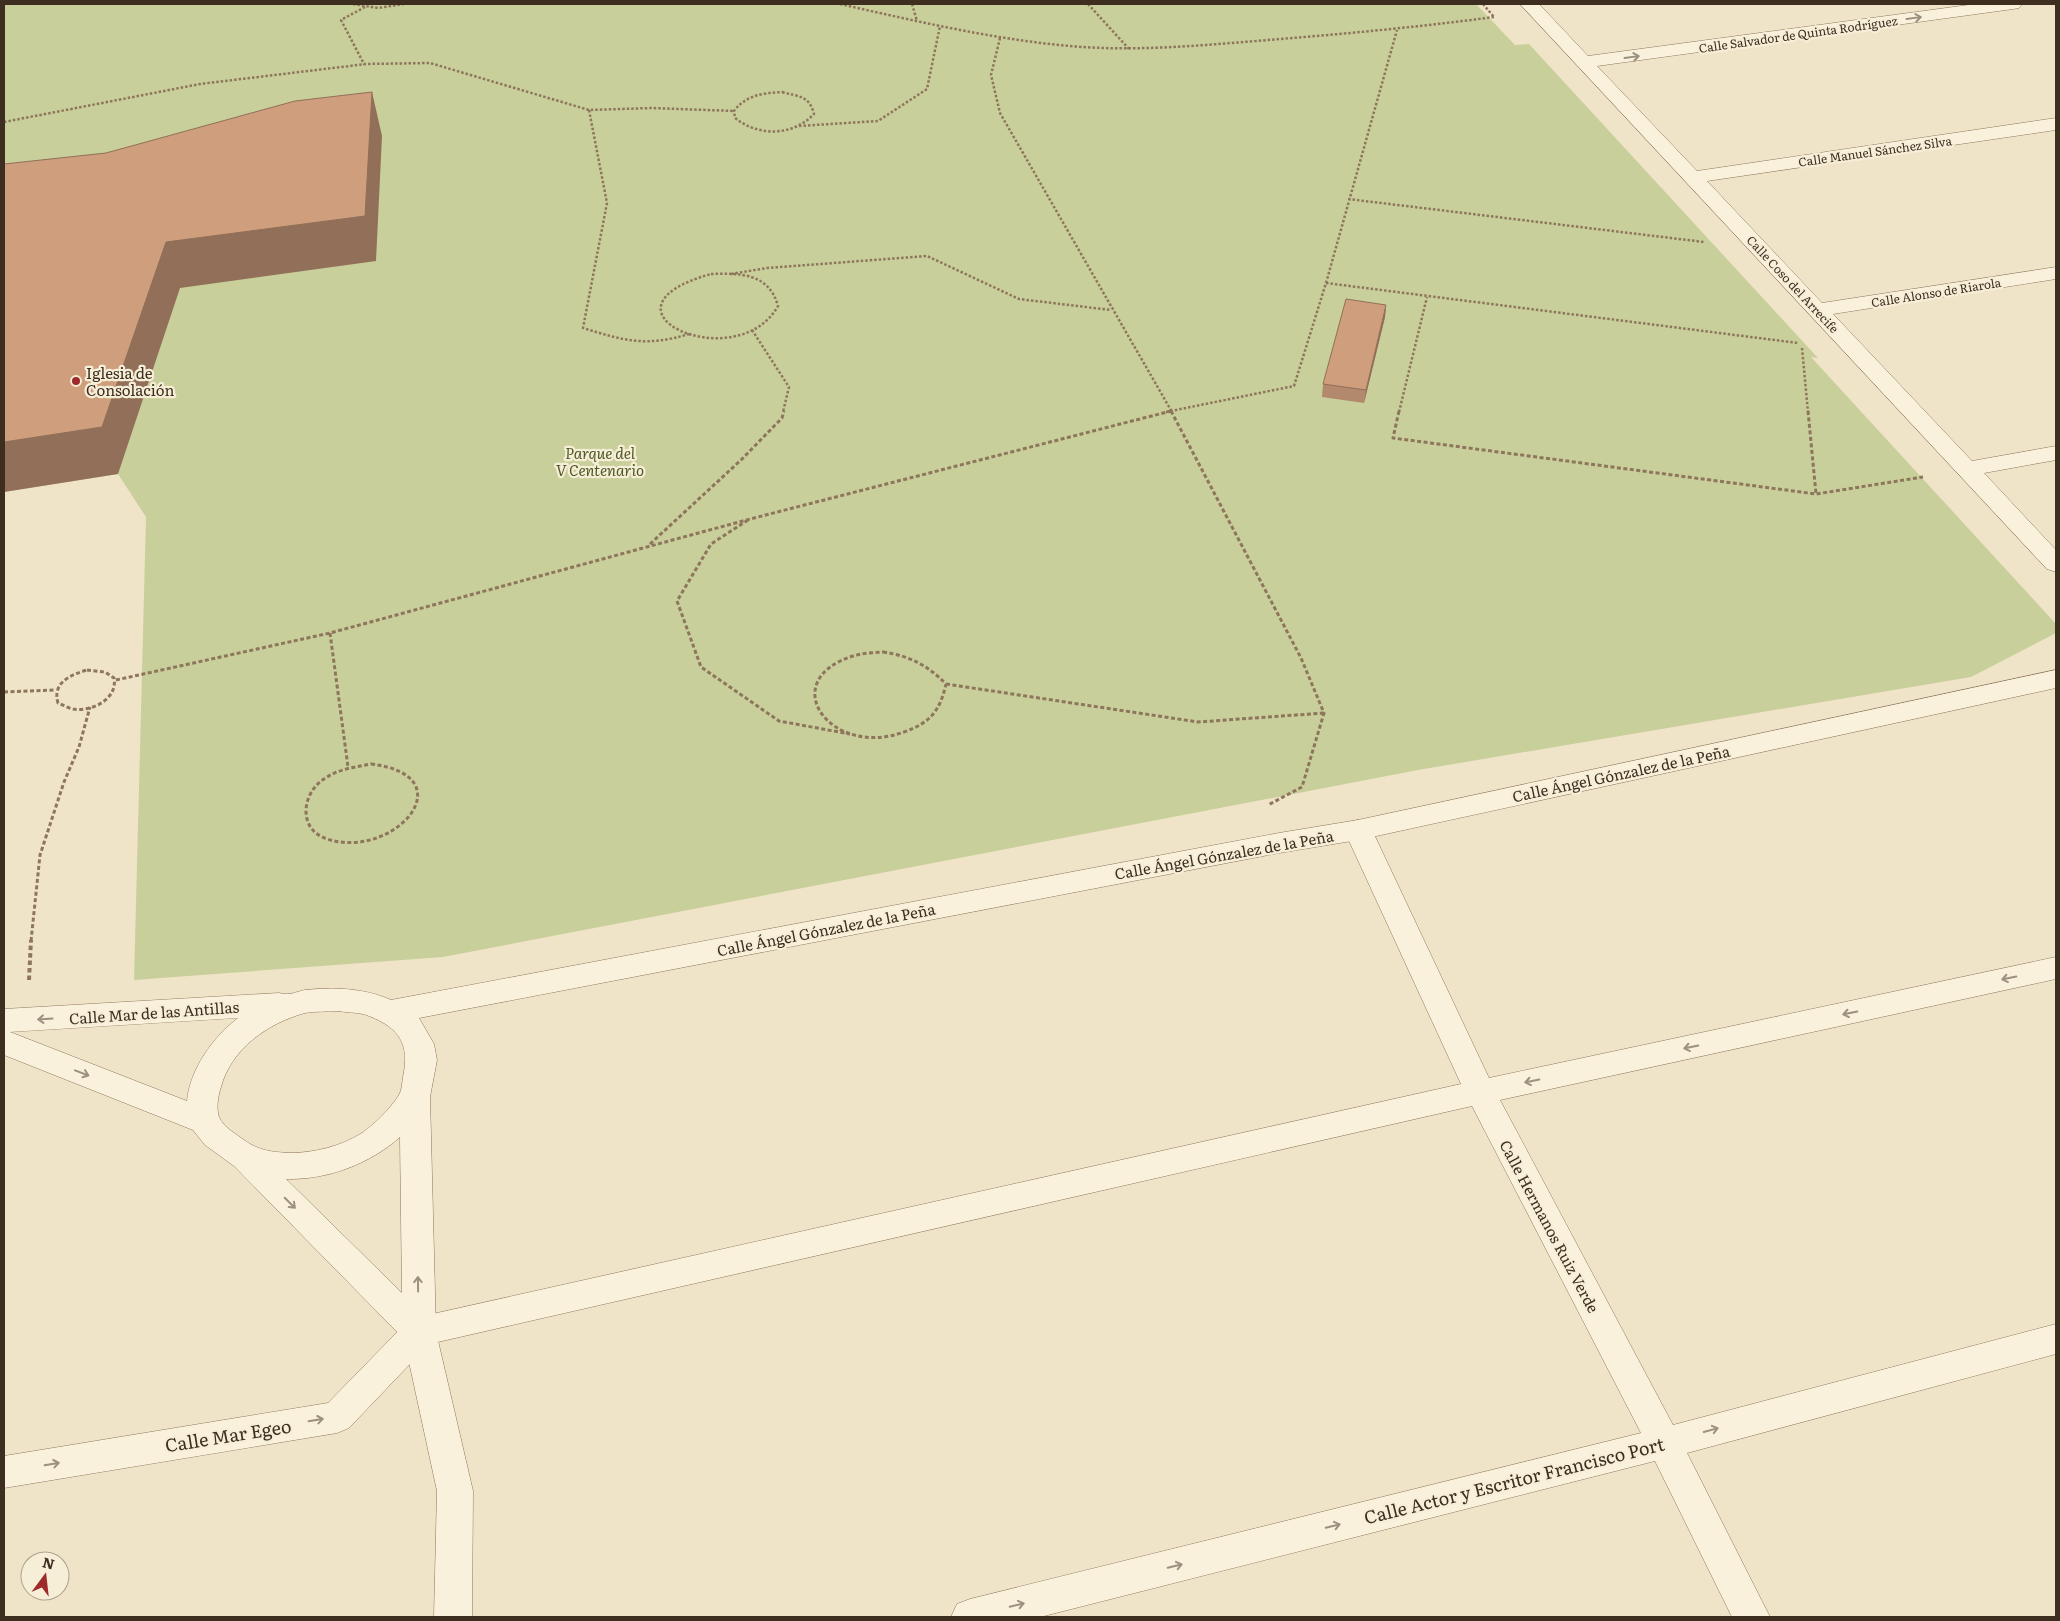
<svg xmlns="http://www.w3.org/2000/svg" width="2060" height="1621" viewBox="0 0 2060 1621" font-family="Literata,serif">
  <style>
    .green { fill: #c9cf9b }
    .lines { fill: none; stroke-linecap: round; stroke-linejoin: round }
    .minor-casing { stroke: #8d765c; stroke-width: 1 }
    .tertiary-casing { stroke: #8d765c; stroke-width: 1 }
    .path-far2 { stroke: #8d765c; stroke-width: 2.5; stroke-dasharray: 2.5 2; stroke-linecap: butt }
    .path-far1 { stroke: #8d765c; stroke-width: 3; stroke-dasharray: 4 2.5; stroke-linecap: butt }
    .path { stroke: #8d765c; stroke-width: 4; stroke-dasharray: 4.5 3; stroke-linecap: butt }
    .minor { fill: #faf1dc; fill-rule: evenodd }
    .tertiary { fill: #faf1dc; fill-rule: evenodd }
    .wall { fill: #b2896c }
    .shaded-wall { fill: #916f58 }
    .building { fill: #cf9f7d; stroke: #916f58 }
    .oneway { stroke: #9c907e }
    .poi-dot { fill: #9e2a2b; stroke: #f7eed8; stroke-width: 2 }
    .labels { text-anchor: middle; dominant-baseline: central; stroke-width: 4.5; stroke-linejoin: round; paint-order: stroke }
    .far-street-label { font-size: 12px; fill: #3d2e20; stroke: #f7eed8 }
    .poi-label { font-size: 15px; fill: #3d2e20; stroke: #f7eed8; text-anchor: start }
    .park-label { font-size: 15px; font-style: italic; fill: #4d5a26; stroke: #f7eed8 }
    .street-label { font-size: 15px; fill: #3d2e20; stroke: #f7eed8 }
    .near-street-label { font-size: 18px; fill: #3d2e20; stroke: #f7eed8 }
  </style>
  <rect width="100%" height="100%" fill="#f0e4c8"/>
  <path class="green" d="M4,4H1476L1515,45L1529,44L1818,358L1811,357L2056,624V633L1971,677L1418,770L443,957L134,980L146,517L118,474L4,492Z"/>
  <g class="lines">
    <defs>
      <path id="minor" d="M1520,4H1539L1588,56L1976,4H2022L2019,8L2013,9L1597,66L1697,171L2056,118V130L1707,181L1822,303L2056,267V279L1833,314L1972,461L2056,446V460L1984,473L2056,550V572L2047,569Z
        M1358,820L1368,823L1372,830L1489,1078L2056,957V979L1500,1100L1673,1425L2056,1324V1354L1687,1453L1770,1617H1732L1655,1461L1040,1617H951L957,1604L970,1599L1641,1433L1472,1106L429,1344L349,1428L337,1433L4,1488V1456L328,1403L407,1322L419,1317L1461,1084L1344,830L1348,823Z"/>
      <path id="tertiary" d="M2056,670V688L1358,840L1279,853L419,1018L434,1044L437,1060L430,1097L436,1332L473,1491L472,1617H434L437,1491L404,1339L234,1166L205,1145L193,1130L4,1055V1009L279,993C290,996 295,992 305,990C334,987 364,988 391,1000L1279,833L1358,820ZM339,1011C349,1013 360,1012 369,1016C400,1028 410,1045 403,1077C402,1083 402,1090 399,1095C390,1109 376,1123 362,1133C342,1146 314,1153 290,1153C272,1152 259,1151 244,1140C236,1134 223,1127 219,1117C216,1108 218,1096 221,1087C231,1049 268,1023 305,1013C315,1011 328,1012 339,1011ZM238,1018C213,1037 190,1069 187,1101L10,1032ZM400,1137L402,1293L286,1179C327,1180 370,1164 400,1137Z"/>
    </defs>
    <use href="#minor" class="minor-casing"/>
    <use href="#tertiary" class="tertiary-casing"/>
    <path class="path-far2" d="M353,4L378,8L404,4
      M840,4C920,22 1000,41 1082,47C1144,51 1206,45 1268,40C1343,34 1419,27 1494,17
      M912,4L917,21
      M1088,4L1129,49
      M1483,4L1494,17
      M365,7L341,20L364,64L430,63L589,110L652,108L734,111
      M1000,38L991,75L1000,113L1172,412
      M782,92C799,97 809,95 814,114C793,136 759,137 735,118L734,111C746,95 763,93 782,92Z
      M589,110L607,203L583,328C625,341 646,347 689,334
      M4,122L200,84L366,64
      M799,126L878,121L927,89L940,26
      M1348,199L1704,242
      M711,274C740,273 769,273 778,306C737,379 582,310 711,274Z
      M731,274L767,268L927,256L1019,299L1111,310
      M1326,283L1798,343
      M752,330L789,387L783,412
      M1802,348L1808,412
      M1166,412L1294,386L1326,283L1397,30
      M1399,412L1427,297"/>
    <path class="path-far1" d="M1171,411L1301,658L1324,713L1302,787L1268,805
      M1399,411L1393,438L1816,494L1923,477
      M1808,411L1816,494
      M748,520L711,544L677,601L701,667L779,721L850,734
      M650,544L741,460L782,418L784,411
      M330,633L348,767
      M883,652C910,656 927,665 946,684C940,711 930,723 904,732C831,759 774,681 853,656C862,653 873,653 883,652Z
      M87,670L105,672L114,678C118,699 92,712 73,709C68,708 63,705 58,703C52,683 70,675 87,670Z
      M116,680L330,633L750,519L1171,411
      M946,684L1198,722L1324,713
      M4,692L56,690
      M371,764C468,776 394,861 327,839C297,829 302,793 324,779C338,769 355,767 371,764Z
      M31,941L40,855L64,782L79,747L90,707"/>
    <path class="path" d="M29,980L31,940"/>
    <use href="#minor" class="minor"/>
    <use href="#tertiary" class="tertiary"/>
  </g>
  <path class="wall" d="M1386,305L1385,317L1364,403L1322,397L1323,384Z"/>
  <path class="shaded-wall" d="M372,92L382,136L376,261L180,288L118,474L4,492V442L166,242Z
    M1386,305L1385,317L1364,403L1366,390Z"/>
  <path class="building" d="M372,92L365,216L166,242L102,427L4,442V164L106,153L295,101Z
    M1346,299L1386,305L1366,390L1323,384Z"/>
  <defs><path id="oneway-shaft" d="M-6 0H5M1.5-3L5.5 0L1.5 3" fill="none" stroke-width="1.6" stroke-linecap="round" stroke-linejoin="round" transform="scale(1.25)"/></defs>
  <g class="oneway">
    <use href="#oneway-shaft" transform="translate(1914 18) rotate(-8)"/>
    <use href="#oneway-shaft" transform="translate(1632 57) rotate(-8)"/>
    <use href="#oneway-shaft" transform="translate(2009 978) rotate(168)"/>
    <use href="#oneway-shaft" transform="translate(1850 1013) rotate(168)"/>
    <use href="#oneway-shaft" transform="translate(45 1019) rotate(176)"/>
    <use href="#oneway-shaft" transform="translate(1691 1047) rotate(168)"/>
    <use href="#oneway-shaft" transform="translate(82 1073) rotate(21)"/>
    <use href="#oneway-shaft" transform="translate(1532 1081) rotate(168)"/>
    <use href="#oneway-shaft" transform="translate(290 1203) rotate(45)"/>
    <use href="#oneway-shaft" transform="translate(418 1284) rotate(-91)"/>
    <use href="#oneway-shaft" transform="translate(316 1420) rotate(-9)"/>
    <use href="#oneway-shaft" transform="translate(1711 1430) rotate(-15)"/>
    <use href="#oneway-shaft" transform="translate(52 1464) rotate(-9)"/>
    <use href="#oneway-shaft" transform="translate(1333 1526) rotate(-14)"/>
    <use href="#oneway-shaft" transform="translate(1175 1566) rotate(-14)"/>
    <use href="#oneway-shaft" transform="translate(1017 1605) rotate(-14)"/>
  </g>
  <circle class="poi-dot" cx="76" cy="381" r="5"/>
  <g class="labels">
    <g class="far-street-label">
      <text transform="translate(1798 34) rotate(-8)">Calle Salvador de Quinta Rodríguez</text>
      <text transform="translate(1875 151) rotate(-8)">Calle Manuel Sánchez Silva</text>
      <text transform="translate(1793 284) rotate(47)">Calle Coso del Arrecife</text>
      <text transform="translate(1936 292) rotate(-9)">Calle Alonso de Riarola</text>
    </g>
    <g class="poi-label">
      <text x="86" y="372">Iglesia de<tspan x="86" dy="17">Consolación</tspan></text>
    </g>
    <g class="park-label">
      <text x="600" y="452">Parque del<tspan x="600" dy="17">V Centenario</tspan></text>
    </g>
    <g class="street-label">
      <text transform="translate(1621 773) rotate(-12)">Calle Ángel Gónzalez de la Peña</text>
      <text transform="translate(1224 854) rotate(-10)">Calle Ángel Gónzalez de la Peña</text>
      <text transform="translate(826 929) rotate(-11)">Calle Ángel Gónzalez de la Peña</text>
      <text transform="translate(154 1012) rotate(-4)">Calle Mar de las Antillas</text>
      <text transform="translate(1550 1226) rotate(62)">Calle Hermanos Ruiz Verde</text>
    </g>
    <g class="near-street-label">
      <text transform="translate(228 1435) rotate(-9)">Calle Mar Egeo</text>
      <text transform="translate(1514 1480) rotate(-14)">Calle Actor y Escritor Francisco Port</text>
    </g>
  </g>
  <rect width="2060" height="1621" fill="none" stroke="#3d2e20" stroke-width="10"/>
  <g transform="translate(45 1576) rotate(15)"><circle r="24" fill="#f7eed8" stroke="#ada18e"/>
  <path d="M0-4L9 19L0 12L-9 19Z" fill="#9e2a2b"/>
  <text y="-8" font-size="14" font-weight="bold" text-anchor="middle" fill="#3d2e20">N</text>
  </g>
</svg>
